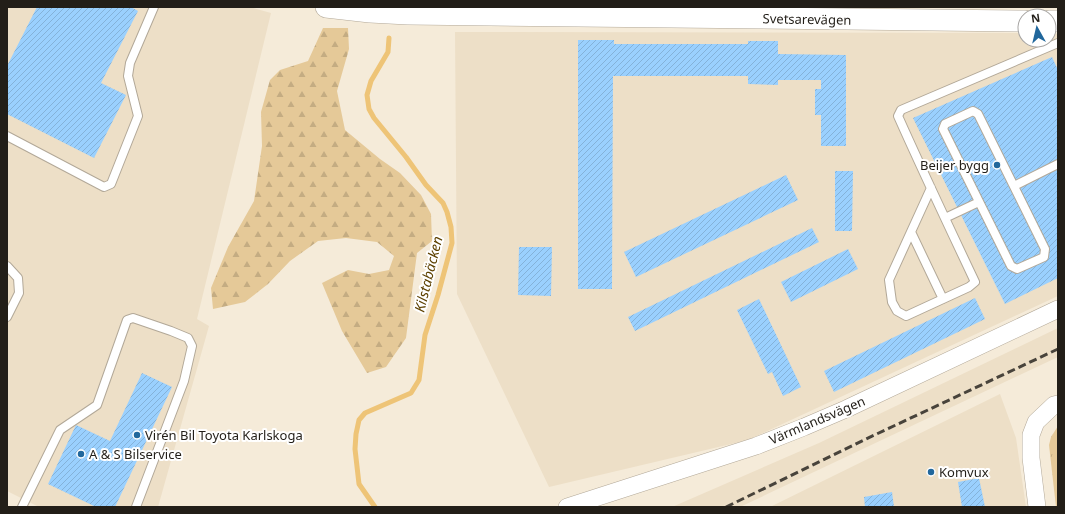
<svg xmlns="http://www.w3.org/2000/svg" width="1065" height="514" viewBox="0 0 1065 514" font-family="'Noto Sans',sans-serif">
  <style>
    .built { fill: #eddfc7 }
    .grass { fill: url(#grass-tufts) }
    .forest { fill: url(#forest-firs) }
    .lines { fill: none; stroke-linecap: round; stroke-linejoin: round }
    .stream { stroke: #eec477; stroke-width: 5 }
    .building { fill: url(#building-hatch) }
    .service-casing { stroke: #b2a898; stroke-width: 10 }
    .minor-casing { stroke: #b2a898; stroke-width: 18 }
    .tertiary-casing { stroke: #b2a898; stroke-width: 22 }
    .service { stroke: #fff; stroke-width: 8 }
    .minor { stroke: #fff; stroke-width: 17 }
    .tertiary { stroke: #fff; stroke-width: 21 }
    .rail { stroke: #48433b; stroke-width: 3; stroke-dasharray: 8 4; stroke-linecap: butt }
    .poi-dot { fill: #21679c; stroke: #fff; stroke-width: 1.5 }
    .labels { text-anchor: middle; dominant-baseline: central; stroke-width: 4; stroke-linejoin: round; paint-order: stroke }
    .street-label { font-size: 13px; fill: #221e18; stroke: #fff }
    .poi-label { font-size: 13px; fill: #221e18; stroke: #fff; text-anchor: start }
    .water-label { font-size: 14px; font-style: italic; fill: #5d4100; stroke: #fff }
  </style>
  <defs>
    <pattern id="grass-tufts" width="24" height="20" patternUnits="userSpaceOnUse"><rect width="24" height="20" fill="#e5c998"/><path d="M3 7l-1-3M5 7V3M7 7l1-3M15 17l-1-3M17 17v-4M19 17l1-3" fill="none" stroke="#c4ac82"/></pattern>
    <pattern id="forest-firs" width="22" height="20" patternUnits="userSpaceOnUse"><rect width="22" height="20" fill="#e5c998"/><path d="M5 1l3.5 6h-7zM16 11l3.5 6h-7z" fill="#c4ac82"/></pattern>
    <pattern id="building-hatch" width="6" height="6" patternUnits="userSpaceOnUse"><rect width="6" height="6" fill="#9ad0fe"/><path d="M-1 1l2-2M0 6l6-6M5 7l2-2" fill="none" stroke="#84b2d9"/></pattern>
  </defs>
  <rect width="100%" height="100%" fill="#f5ebd9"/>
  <path class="built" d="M7,7H250L271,13L197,319L209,326L158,507H39L7,491Z
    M455,32L1025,33V40H1049V33L1058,34V296L748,440L549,487L457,294Z
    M1058,328V357L740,507H672L819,443Z
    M1000,394L1016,438L1026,507H770Z"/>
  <path class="grass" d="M1058,426V507H1056L1049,445L1051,437Z"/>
  <path class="forest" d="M323,28H348L349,49L337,91L345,130L380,159L400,173L421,195L431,214L432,241L417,253L406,338L386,367L367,373L342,331L322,283L348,270L369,274L389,270L394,256L377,242L346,238L318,241L290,261L268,284L245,302L213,309L211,288L228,247L254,201L262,146L261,112L270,80L280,70L308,61Z"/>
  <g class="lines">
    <path class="stream" d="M375,507L359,484L355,449L356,434L359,420L365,413L411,393L419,380L425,335L438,295L452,243L451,227L447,212L443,203L426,185L406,157L374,118L369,109L367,95L371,81L388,52L389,38"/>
  </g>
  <path class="building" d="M37,7H131L138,11L101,83L126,95L94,158L7,114V66Z
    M578,40H614V44H748V41H778V54L846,55V146H821V115H815V89H821V80H778V85L748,84V76H613L612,289H578Z
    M1052,57L1058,70V278L1005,304L913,118Z
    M835,171H853L852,231H835Z
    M786,175L798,200L636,277L624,252Z
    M812,228L819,242L635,331L628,317Z
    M519,247H552L551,296L518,295Z
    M848,249L858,269L791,302L781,282Z
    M975,298L985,319L834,392L824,371Z
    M759,299L801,387L783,396L772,372L768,374L737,310Z
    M142,373L172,387L115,507H96L48,484L76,425L110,441Z
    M979,478L985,507H962L958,482Z
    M892,492L894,507H865L864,497Z"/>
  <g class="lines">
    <defs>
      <path id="service" d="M973,111L978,114L1045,249L1044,257L1017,269L1011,266L943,129L945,124Z
        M7,136L104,187L111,184L138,116L128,76L130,63L154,7
        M1014,186L1058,164
        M931,188L889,280L892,302L897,311L906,316L969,287L975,282C949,227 923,172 898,116L901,110L1058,43
        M945,218L979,202
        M911,232L943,299
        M7,266L18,278L19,293L7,317
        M22,507L60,430L97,405L127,320L133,318L171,331L188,338L192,346L184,381L136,507"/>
      <path id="minor" d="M567,507L756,446L804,427L846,409L1058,309
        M1037,507L1031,458V435L1036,422L1054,405L1058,404"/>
      <path id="tertiary" d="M326,7L370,12L408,14L1025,21
        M1049,21H1058"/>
    </defs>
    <use href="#service" class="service-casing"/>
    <use href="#minor" class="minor-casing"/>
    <use href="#tertiary" class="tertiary-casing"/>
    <use href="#service" class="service"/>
    <use href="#minor" class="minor"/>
    <use href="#tertiary" class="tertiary"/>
    <path class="rail" d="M726,507L866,439L1058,349"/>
  </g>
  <g class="poi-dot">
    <circle cx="997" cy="165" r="4"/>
    <circle cx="137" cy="435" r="4"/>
    <circle cx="81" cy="454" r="4"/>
    <circle cx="931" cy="472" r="4"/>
  </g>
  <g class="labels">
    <g class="street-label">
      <text transform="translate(807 19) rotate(1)">Svetsarevägen</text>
      <text transform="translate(817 420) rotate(-23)">Värmlandsvägen</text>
    </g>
    <g class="poi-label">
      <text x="989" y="165" text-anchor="end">Beijer bygg</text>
      <text x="145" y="435">Virén Bil Toyota Karlskoga</text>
      <text x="89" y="454">A &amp; S Bilservice</text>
      <text x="939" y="472">Komvux</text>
    </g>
    <g class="water-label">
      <text transform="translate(428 274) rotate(-76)">Kilstabäcken</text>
    </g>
  </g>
  <rect width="1065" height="514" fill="none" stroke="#221e18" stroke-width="16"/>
  <g transform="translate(1037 28) rotate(352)"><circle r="19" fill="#ffffff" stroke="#a7a5a3"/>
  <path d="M0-3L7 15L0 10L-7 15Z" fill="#21679c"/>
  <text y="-6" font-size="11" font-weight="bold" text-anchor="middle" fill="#221e18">N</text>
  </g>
</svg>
